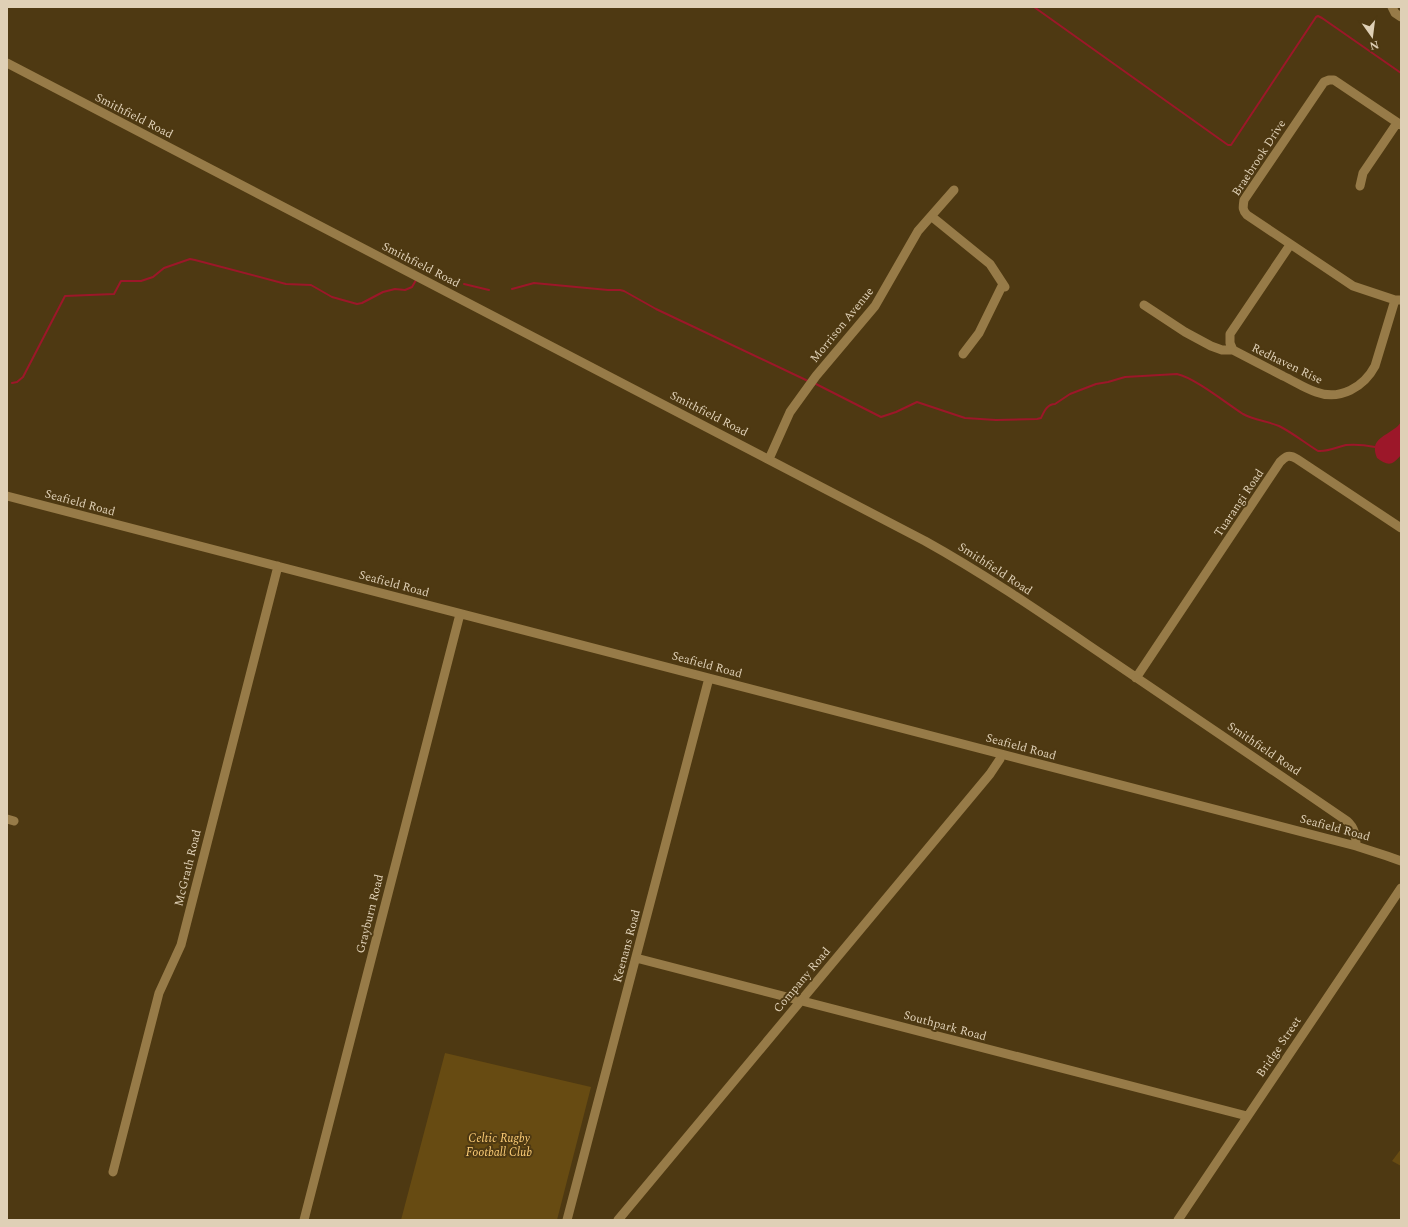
<svg xmlns="http://www.w3.org/2000/svg" width="1408" height="1227" viewBox="0 0 1408 1227" font-family="Spectral,serif">
  <style>
    .green { fill: #674b12 }
    .water { fill: #9c1729 }
    .lines { fill: none; stroke-linecap: round; stroke-linejoin: round }
    .stream { stroke: #9c1729; stroke-width: 2 }
    .minor { stroke: #977b48; stroke-width: 9 }
    .labels { text-anchor: middle; dominant-baseline: central; stroke-width: 4; stroke-linejoin: round; paint-order: stroke }
    .street-label { font-size: 12px; fill: #dfd0b6; stroke: #4e3912 }
    .park-label { font-size: 12px; font-style: italic; fill: #fdcd77; stroke: #4e3912 }
  </style>
  <rect width="100%" height="100%" fill="#4e3912"/>
  <path class="green" d="M445,1053L591,1087L557,1220H401Z
    M1401,1149V1166L1392,1161Z"/>
  <path class="water" d="M1401,422V455C1392,466 1388,466 1377,458C1370,440 1382,438 1394,429C1397,427 1399,425 1401,422Z"/>
  <g class="lines">
    <path class="stream" d="M1034,7L1228,145H1231L1316,17L1318,16L1322,18L1401,73
      M464,284L489,290
      M512,289L534,283L608,290H620L624,291L656,309L808,381
      M12,383L17,382L23,377L65,296L114,294L121,281H141L153,277L164,268L190,259L195,260L286,284L311,285L332,297L357,304L362,303L383,292L395,289L405,290L412,287L416,280
      M814,383L881,417L896,412L917,402L965,418L996,420L1037,419L1041,418C1044,412 1047,404 1055,404L1070,394L1096,384L1108,382L1125,377L1177,374C1195,378 1226,403 1243,414C1254,420 1267,421 1279,426C1293,433 1305,443 1318,451C1328,452 1337,447 1346,445C1356,444 1365,445 1375,447"/>
    <path class="minor" d="M1392,7L1395,13L1401,17
      M7,63L925,541C988,576 1047,617 1106,657C1187,712 1267,766 1347,821C1355,828 1356,836 1356,846
      M1401,125L1334,80H1329L1324,82L1244,200C1243,207 1242,210 1247,215L1353,286L1395,300H1401
      M1360,186L1363,173L1397,123
      M931,216L990,264L1005,287
      M1290,245L1230,334V343L1233,350C1250,359 1266,367 1283,376C1294,381 1304,388 1316,392C1340,401 1364,387 1375,366L1395,300
      M1144,305L1185,332L1211,346L1222,350H1233
      M963,354L979,333L1003,284
      M769,459L790,412L816,376L875,306L918,231L954,190
      M7,496L1356,846L1387,856L1401,861
      M1136,678L1280,462C1286,456 1289,454 1297,459L1401,528
      M7,819L14,821
      M636,958L1247,1116
      M113,1172L159,993L181,945L278,566
      M304,1220L460,614
      M567,1220L709,678
      M618,1220L990,774L1000,759L1001,754
      M1178,1220L1401,888"/>
  </g>
  <g class="labels">
    <g class="street-label">
      <text transform="translate(134 116) rotate(27)">Smithfield Road</text>
      <text transform="translate(1259 158) rotate(-57)">Braebrook Drive</text>
      <text transform="translate(421 265) rotate(27)">Smithfield Road</text>
      <text transform="translate(842 325) rotate(-51)">Morrison Avenue</text>
      <text transform="translate(1287 364) rotate(26)">Redhaven Rise</text>
      <text transform="translate(709 414) rotate(27)">Smithfield Road</text>
      <text transform="translate(80 503) rotate(15)">Seafield Road</text>
      <text transform="translate(1239 503) rotate(-56)">Tuarangi Road</text>
      <text transform="translate(995 569) rotate(33)">Smithfield Road</text>
      <text transform="translate(394 584) rotate(15)">Seafield Road</text>
      <text transform="translate(707 665) rotate(15)">Seafield Road</text>
      <text transform="translate(1021 747) rotate(15)">Seafield Road</text>
      <text transform="translate(1264 749) rotate(34)">Smithfield Road</text>
      <text transform="translate(1335 828) rotate(15)">Seafield Road</text>
      <text transform="translate(188 868) rotate(-76)">McGrath Road</text>
      <text transform="translate(370 914) rotate(-76)">Grayburn Road</text>
      <text transform="translate(627 946) rotate(-75)">Keenans Road</text>
      <text transform="translate(802 980) rotate(-50)">Company Road</text>
      <text transform="translate(945 1026) rotate(15)">Southpark Road</text>
      <text transform="translate(1279 1047) rotate(-56)">Bridge Street</text>
    </g>
    <g class="park-label">
      <text x="499" y="1138">Celtic Rugby<tspan x="499" dy="14">Football Club</tspan></text>
    </g>
  </g>
  <rect width="1408" height="1227" fill="none" stroke="#dfd0b6" stroke-width="16"/>
  <g transform="translate(1372 36) rotate(166)" stroke="#4e3912" stroke-width="3" paint-order="stroke">
  <path d="M0-3L7 15L0 10L-7 15Z" fill="#dfd0b6"/>
  <text y="-6" font-size="11" font-weight="bold" text-anchor="middle" fill="#dfd0b6">N</text>
  </g>
</svg>
